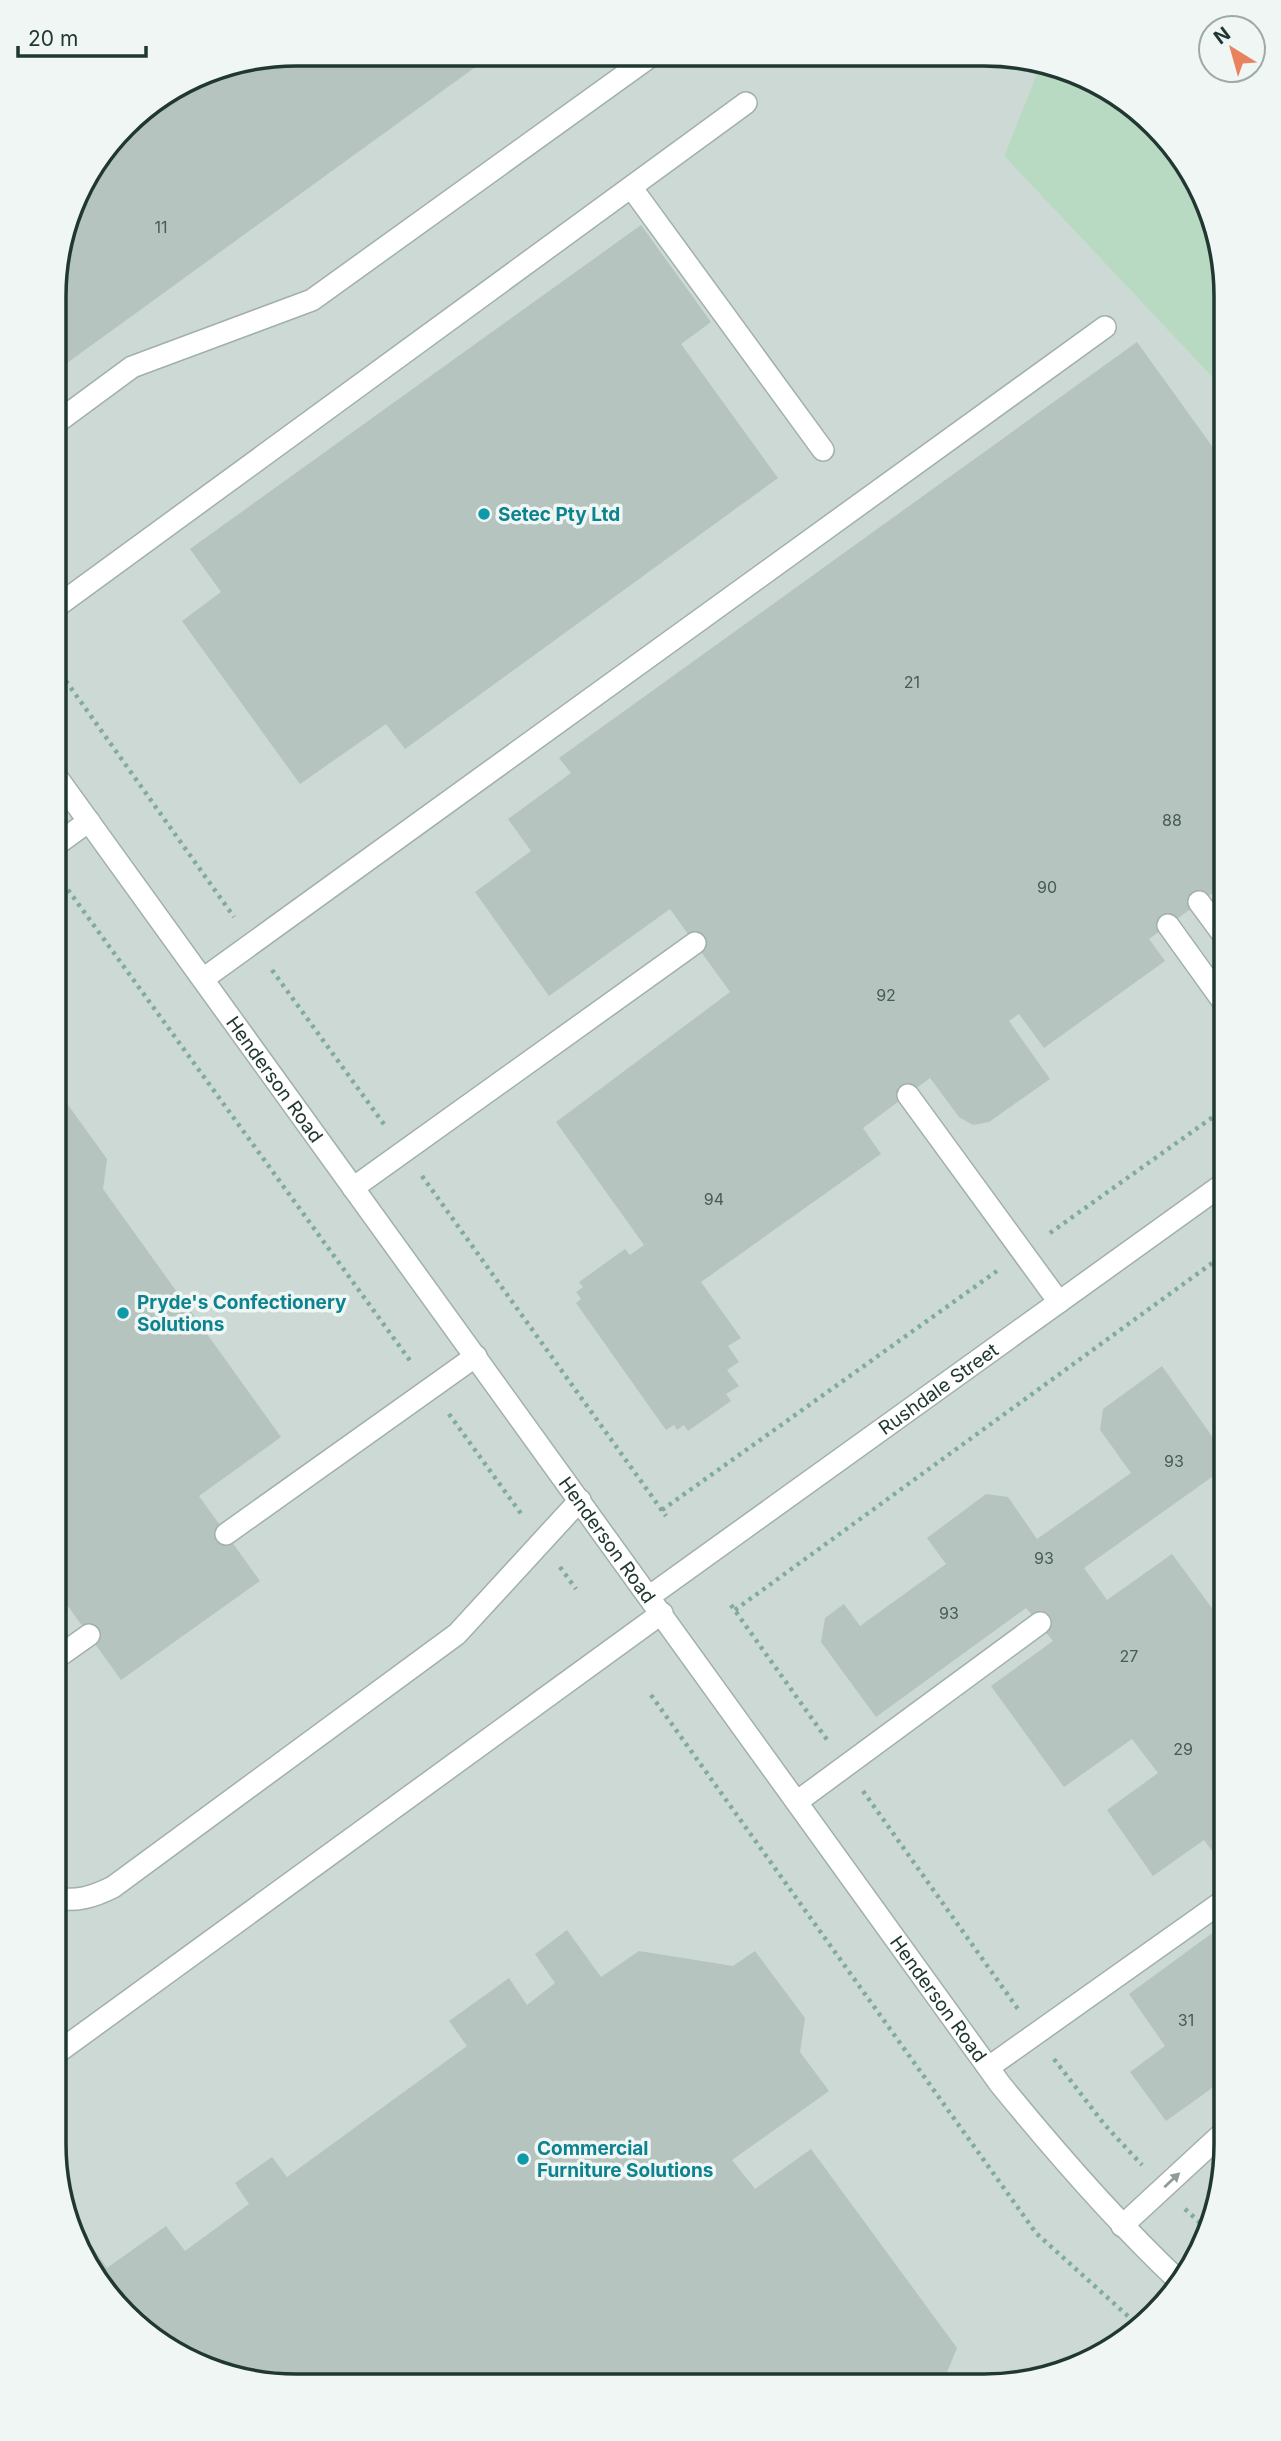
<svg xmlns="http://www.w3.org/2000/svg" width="1281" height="2441" viewBox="0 0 1281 2441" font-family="Inter,sans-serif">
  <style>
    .built { fill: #cdd9d4 }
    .green { fill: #b9dac2 }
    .building { fill: #b5c4be }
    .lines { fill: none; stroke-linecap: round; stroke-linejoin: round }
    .service-casing { stroke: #a2b0ac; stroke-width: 24 }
    .minor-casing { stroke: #a2b0ac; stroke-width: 24 }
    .path { stroke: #81ab9f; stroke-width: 4.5; stroke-dasharray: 3.5 5; stroke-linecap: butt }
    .service { stroke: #fff; stroke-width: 21 }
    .minor { stroke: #fff; stroke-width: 21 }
    .oneway { fill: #909c98 }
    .culture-dot { fill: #0f9aa8; stroke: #eff6f3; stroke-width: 2.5 }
    .labels { text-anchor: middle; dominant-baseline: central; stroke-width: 7; stroke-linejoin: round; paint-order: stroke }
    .number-label { font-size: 16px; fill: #465b55 }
    .culture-label { font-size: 19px; font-weight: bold; fill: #0d838f; stroke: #eff6f3; text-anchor: start }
    .street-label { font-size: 19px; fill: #213832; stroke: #eff6f3 }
    .rim { fill: none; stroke: #213832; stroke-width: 3.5 }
  </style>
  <rect width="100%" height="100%" fill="#dfe9e5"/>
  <path class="built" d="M296,54L1032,59L1041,63L1004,156L1227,393L1226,2161L1208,2237L1177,2292L1120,2346L1062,2374L985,2387L264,2385L203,2368L137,2327L67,2222L54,2145L56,265L79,189L136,115L204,73Z"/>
  <path class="green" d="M1041,63L1144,114L1214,219L1227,296V393L1004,156Z"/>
  <path class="building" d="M296,54L492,55L56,371V265L79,189L136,115L204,73Z
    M641,225L711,322L681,344L778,478L405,749L386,724L300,784L182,621L221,592L190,549Z
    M1137,342L1227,467V903L1217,890L1149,939L1165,961L1044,1048L1019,1014L1009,1021L1050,1079L989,1122L973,1125L959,1117L930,1078L863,1128L881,1154L701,1282L741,1338L728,1346L739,1362L727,1370L739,1386L726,1394L731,1401L688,1431L684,1425L677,1430L674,1425L666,1430L576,1303L581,1299L576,1292L583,1287L579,1282L625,1249L630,1255L644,1245L556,1122L730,992L670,909L549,996L475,892L531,851L508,819L571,773L559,758Z
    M55,1087L107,1159L103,1189L281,1437L199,1496L260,1581L121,1680L60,1595L55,1599Z
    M1162,1366L1226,1456V1467L1084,1568L1107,1600L1172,1554L1226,1627V1870L1204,1840L1153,1876L1107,1810L1158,1773L1132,1739L1064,1787L991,1686L1053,1641L1026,1608L876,1717L821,1642L825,1618L844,1604L860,1626L946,1564L927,1538L986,1494L1008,1497L1037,1539L1131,1473L1100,1430L1103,1409Z
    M1226,1923V2078L1166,2121L1130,2072L1165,2046L1129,1994Z
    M567,1930L601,1977L639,1951L733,1966L755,1951L805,2018L800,2052L829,2091L732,2160L755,2189L811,2149L957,2348L941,2387L264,2385L203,2368L137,2327L67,2222L66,2215L68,2213L107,2268L166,2226L185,2251L249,2204L235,2183L272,2157L287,2177L467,2046L449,2021L509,1978L527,2005L555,1983L535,1954Z"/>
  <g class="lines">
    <defs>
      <path id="service" d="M631,187L823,450
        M56,423L132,367L312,300L651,56
        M56,607L746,103
        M56,845L89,821
        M1199,902L1227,940
        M1168,925L1227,1007
        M203,979L1105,327
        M908,1095L1059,1302
        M353,1188L695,943
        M226,1534L476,1356
        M55,1659L89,1635
        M798,1801L1040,1623
        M55,1898C76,1902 93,1897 113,1887L457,1634L580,1500
        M989,2067L1226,1899
        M1122,2226L1226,2130"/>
      <g id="minor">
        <path id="s1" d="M56,776L1000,2084C1057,2154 1116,2222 1182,2284"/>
        <path id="s2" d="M650,1596L1226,1182"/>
        <path d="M54,2055L662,1613"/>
      </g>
    </defs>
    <use href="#service" class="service-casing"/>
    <use href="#minor" class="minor-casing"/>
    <path class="path" d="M56,667L234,917
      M58,876L411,1362
      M272,970L386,1127
      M422,1176L666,1516
      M1050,1233L1227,1107
      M449,1414L522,1515
      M662,1510L997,1271
      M560,1567L576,1589
      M731,1605L828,1741
      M735,1610L1226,1253
      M651,1695L1036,2233L1140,2327
      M863,1791L1018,2009
      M1054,2059L1104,2124L1142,2165
      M1185,2209L1210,2232"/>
    <use href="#service" class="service"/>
    <use href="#minor" class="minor"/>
  </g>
  <defs><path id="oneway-solid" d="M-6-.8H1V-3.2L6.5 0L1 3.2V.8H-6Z" transform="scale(1.75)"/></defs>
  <use class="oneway" href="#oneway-solid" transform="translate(1172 2180) rotate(-43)"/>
  <g class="culture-dot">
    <circle cx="484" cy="514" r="7"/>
    <circle cx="123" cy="1313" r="7"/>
    <circle cx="523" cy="2159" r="7"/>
  </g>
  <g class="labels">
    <g class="number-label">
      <text x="161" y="227">11</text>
      <text x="912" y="682">21</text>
      <text x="1172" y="820">88</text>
      <text x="1047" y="887">90</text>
      <text x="886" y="995">92</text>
      <text x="714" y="1199">94</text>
      <text x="1174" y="1461">93</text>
      <text x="1044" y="1558">93</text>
      <text x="949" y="1613">93</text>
      <text x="1129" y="1656">27</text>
      <text x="1183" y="1749">29</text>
      <text x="1186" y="2020">31</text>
    </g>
    <g class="culture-label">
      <text x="498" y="514">Setec Pty Ltd</text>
      <text x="137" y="1302">Pryde's Confectionery<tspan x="137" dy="22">Solutions</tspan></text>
      <text x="537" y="2148">Commercial<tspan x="537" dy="22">Furniture Solutions</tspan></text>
    </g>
    <g class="street-label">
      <text stroke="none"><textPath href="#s1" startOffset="374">Henderson Road</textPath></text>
      <text stroke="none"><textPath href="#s2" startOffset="355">Rushdale Street</textPath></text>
      <text stroke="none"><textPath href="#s1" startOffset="942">Henderson Road</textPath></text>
      <text stroke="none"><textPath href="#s1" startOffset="1508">Henderson Road</textPath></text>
    </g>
  </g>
  <path d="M0 0H1281V2441H0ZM296 66H984A230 230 0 0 1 1214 296V2144A230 230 0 0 1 984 2374H296A230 230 0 0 1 66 2144V296A230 230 0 0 1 296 66Z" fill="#eff6f3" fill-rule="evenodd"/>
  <path class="rim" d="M296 66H984A230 230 0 0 1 1214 296V2144A230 230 0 0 1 984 2374H296A230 230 0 0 1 66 2144V296A230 230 0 0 1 296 66Z"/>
  <g transform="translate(1232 49) rotate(323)"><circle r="33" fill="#eff6f3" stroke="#9daaa6" stroke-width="2"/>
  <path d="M0-5L12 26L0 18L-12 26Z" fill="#e9825e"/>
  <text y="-10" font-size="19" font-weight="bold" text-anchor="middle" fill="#213832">N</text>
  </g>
  <path d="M18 46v10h128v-10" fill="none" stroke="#213832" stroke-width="3.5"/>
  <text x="28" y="46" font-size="21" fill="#213832" stroke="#eff6f3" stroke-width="5" paint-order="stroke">20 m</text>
</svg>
